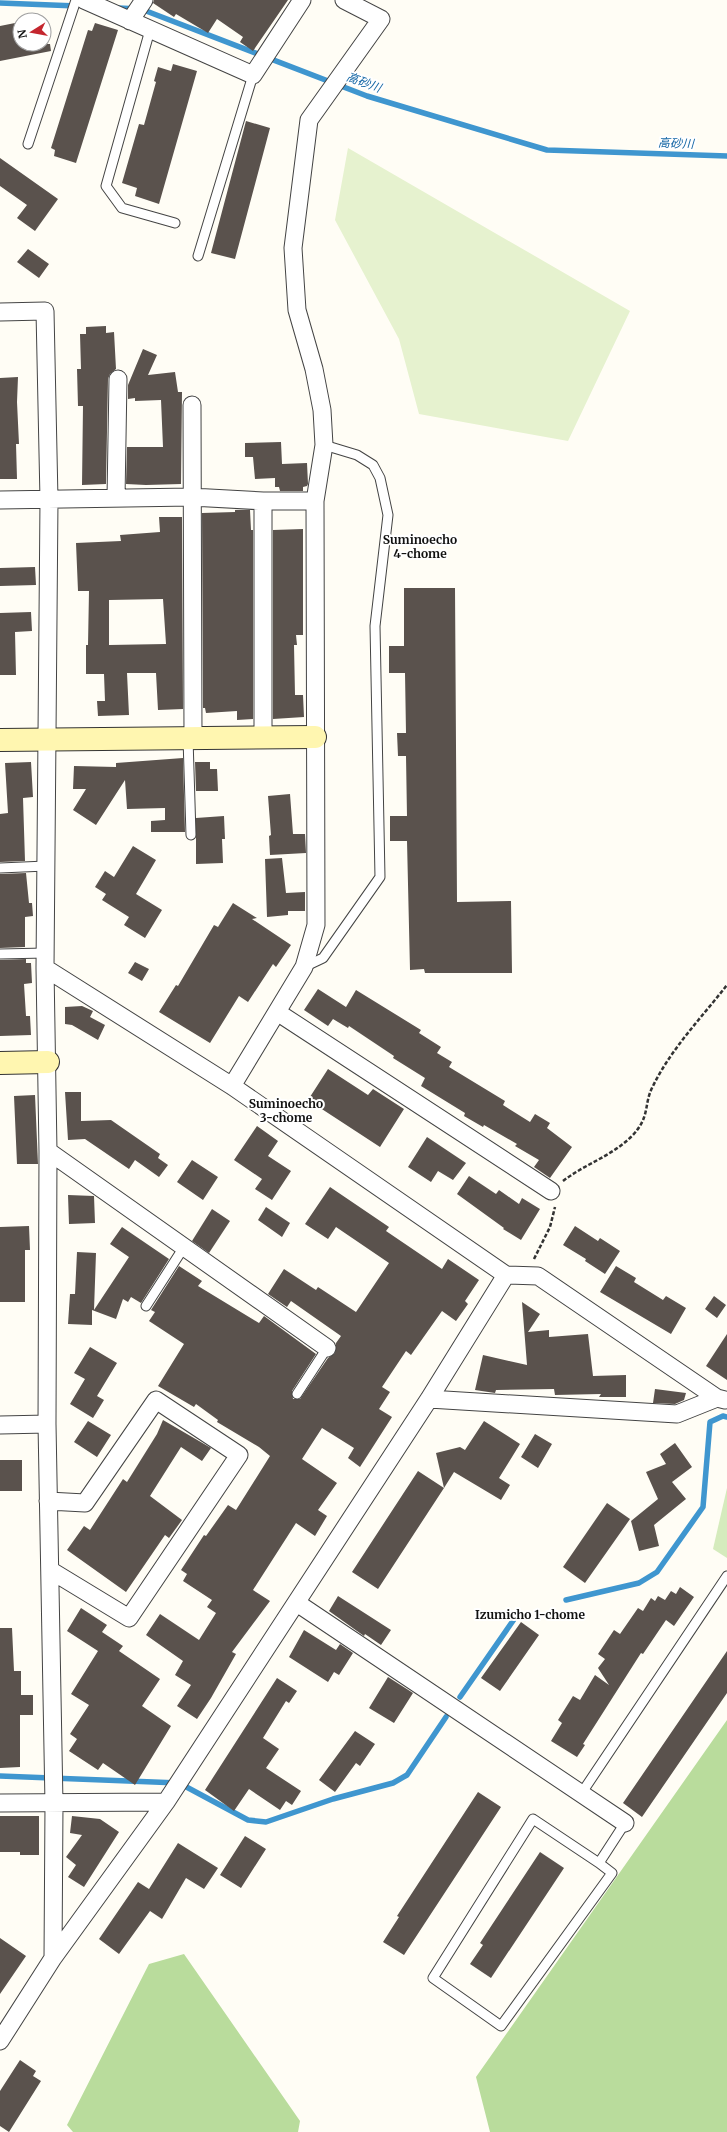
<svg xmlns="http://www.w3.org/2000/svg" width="727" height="2132" viewBox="0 0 727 2132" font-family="Merriweather,'Noto Sans JP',serif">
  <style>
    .green { fill: #d5ebbd }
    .forest { fill: #b9dc9c }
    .pitch { fill: #e6f2cf }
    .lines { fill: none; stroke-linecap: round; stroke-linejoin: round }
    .stream { stroke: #3f96cf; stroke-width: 5.5 }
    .building { fill: #5a524d; fill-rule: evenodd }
    .lane-casing { stroke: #444; stroke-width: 11 }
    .street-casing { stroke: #444; stroke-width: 19 }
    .secondary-casing { stroke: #333; stroke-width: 24 }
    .path { stroke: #333; stroke-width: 2.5; stroke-dasharray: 4 2; stroke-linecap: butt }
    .lane { stroke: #fff; stroke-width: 9 }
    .street { stroke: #fff; stroke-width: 17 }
    .secondary { stroke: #fff6b0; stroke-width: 22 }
    .labels { text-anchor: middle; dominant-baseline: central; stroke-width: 4; stroke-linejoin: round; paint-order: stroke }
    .water-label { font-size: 12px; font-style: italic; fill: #1768a6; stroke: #fff }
    .neighbourhood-label { font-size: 12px; font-weight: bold; fill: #111; stroke: #fff }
  </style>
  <rect width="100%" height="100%" fill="#fffdf5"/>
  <path class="green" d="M727,1488V1558L713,1549Z"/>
  <path class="forest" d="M727,1720V2132H490L476,2077Z
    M184,1954L300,2121L298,2132H73L67,2125L149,1964Z"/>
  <path class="pitch" d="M348,148L630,311L568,441L419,414L399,339L335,220Z"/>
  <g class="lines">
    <path class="stream" d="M0,3L77,6
      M118,8L141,9L367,96L547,150L727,156
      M566,1600L639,1583L657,1572L703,1507L710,1422L723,1416L727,1417
      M460,1697L517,1615
      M0,1776L179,1783L248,1820L266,1822L333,1799L393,1783L407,1775L446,1717"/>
  </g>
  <path class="building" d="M154,0H288L253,51L240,42L243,37L217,19L208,33L176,14L174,17L153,3Z
    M20,22V44H50L51,51L0,61V26Z
    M95,23L118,30L76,163L54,156L55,150L51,148L88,30L92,31Z
    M173,64L197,71L159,204L135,196L137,188L122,183L139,124L144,125L156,82L154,81L158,67L171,71Z
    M246,121L270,128L235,259L211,253Z
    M0,158L58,199L35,231L17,218L27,205L0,186Z
    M28,249L49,264L39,278L17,262Z
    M106,326V333L114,332L116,369L110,374L108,379L106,484L82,485L83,406H78L77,369H81L80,334H86V327Z
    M143,349L157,355L148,375L175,372L178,392H182L181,484L146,485L126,484L127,447H163L161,400L135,401V398L128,399V385Z
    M18,377L17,402L19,444H16L17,479H0V378Z
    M281,442L282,464L307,463L308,484L307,486L303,487V491H280L279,487H275V478L255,479L253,457H245V443Z
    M235,510H250L251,530H253V719L237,720V711L206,713L205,708H203L202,513L235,512Z
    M159,517H182L183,709L158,710L156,673H127L129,715L98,716L97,701H105L104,674H86V645H88L89,591H78L76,543L121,541L120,535L160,532ZM163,599L166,644L109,645V600Z
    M303,529V635H296L297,645H294L295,695H303L304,717L273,719V530Z
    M35,567L36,585L0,586V568Z
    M404,588H455L457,902L511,901L512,973H425L424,969L410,970L407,841H390V816H407L406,756H398L397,733H406L405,673H389V646H404Z
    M31,612L32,631L15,632L16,675H0V613Z
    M183,758L185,832H151V821L165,820V808L127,809L125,780L96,825L73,810L86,789H73L74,766L116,767V763Z
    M31,762L33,797L23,798L25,861L0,862V814L8,813L5,763Z
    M195,762H210V769H217L218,791H196Z
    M290,794L293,834H305L306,853L270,855L269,836L271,835L268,796Z
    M224,816L225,839H222L223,863L196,864V818Z
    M133,846L156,860L136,894L162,910L145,938L124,925L129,917L102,900L106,894L95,887L105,871L114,877Z
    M282,858L286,893L305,892V911H288V915L267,917L265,859Z
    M26,873L29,903H32L33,916L25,917V947L0,948V874Z
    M233,903L257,918L252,919L291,945L276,967L273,964L248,1002L239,996L210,1043L159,1012L176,985L178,986L214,925L218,927Z
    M26,959V963H31L32,983L24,984L26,1016H30L31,1035L0,1036V960Z
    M135,962L149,969L142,981L128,973Z
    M318,989L346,1007L356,990L421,1030L419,1033L441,1047L437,1053L452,1062L449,1067L505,1101L503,1105L530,1122L535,1114L550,1123L547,1128L572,1147L550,1178L534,1167L539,1160L515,1146L517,1144L484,1125L483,1127L464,1116L465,1113L421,1086L425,1078L393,1058L394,1056L349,1026L348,1028L333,1019L328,1026L304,1010Z
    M82,1006L93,1011L90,1017L105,1025L98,1040L72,1025L65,1024V1007Z
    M328,1069L368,1095L373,1089L404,1109L380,1147L308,1100Z
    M65,1092H81V1121L111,1120L160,1154L158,1158L168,1165L159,1177L135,1160L129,1169L85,1139L68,1140Z
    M35,1095L38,1164H17L14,1096Z
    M257,1126L278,1141L268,1156L291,1171L272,1200L255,1189L262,1179L234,1160Z
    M427,1137L466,1163L453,1180L438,1171L431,1182L408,1167Z
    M192,1160L218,1177L203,1200L177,1182Z
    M469,1176L496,1194L499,1190L519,1204L522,1198L540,1209L521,1240L503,1229L504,1228L457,1194Z
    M330,1187L389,1227L386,1231L442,1269L448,1259L479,1280L465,1301L468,1304L456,1321L442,1311L411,1355L406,1351L382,1387L390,1392L379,1409L392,1417L360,1467L348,1458L354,1448L322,1428L302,1459L337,1483L318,1510L327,1516L315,1536L296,1523L253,1590L270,1601L232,1652L236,1654L211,1698L197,1719L177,1706L191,1685L175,1675L183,1661L146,1635L160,1614L199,1640L216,1613L207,1607L212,1600L183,1581L187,1574L181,1570L204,1535L206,1536L228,1505L236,1510L270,1456L259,1447L217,1422L218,1420L196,1404L194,1407L158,1386L184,1344L149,1321L155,1312L151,1310L179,1266L202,1281L198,1286L259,1323L264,1316L316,1354L292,1391L293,1399H300L328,1358L335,1353L336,1343L341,1336L291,1301L287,1307L268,1294L284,1269L316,1290L318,1287L356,1312L389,1263L336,1227L328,1239L305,1224Z
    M68,1195L94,1196L95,1223L69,1224Z
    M266,1207L290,1223L282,1237L258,1220Z
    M212,1209L230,1221L209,1253L192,1241Z
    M29,1226L30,1250H25V1302H0V1227Z
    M575,1226L598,1241L600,1238L620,1251L605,1274L585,1261L586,1259L563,1245Z
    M122,1227L169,1259L141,1303L131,1297L128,1302L123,1299L116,1319L92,1310V1325L68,1324L70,1294H75L77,1252L96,1253L94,1310L129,1257L110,1244Z
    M616,1266L636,1278L634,1282L663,1300L666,1296L686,1308L671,1334L600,1292Z
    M714,1296L726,1305L717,1318L705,1309Z
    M522,1302L540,1314L528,1332L549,1330V1337L588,1334L593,1376L626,1375V1397H599L601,1394L555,1395L554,1389L496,1390L495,1393L475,1390L483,1355L527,1365Z
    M727,1334V1380L706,1366Z
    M90,1347L117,1363L97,1396L104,1400L93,1418L70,1404L85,1379L74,1373Z
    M655,1389L686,1393L684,1400L675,1404L653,1403Z
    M163,1420L211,1448L202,1461L181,1447L150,1496L182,1520L169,1538L165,1535L126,1592L67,1550L84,1526L90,1530L123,1479L127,1482L157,1434Z
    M88,1421L111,1435L97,1457L74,1442Z
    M484,1421L520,1444L499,1478L510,1485L501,1500L454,1472L444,1488L436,1453L460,1447L465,1450Z
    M535,1434L552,1444L538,1468L521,1457Z
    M675,1443L692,1467L672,1482L686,1499L654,1525L659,1546L639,1551L631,1521L658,1499L646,1472L666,1464L660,1454Z
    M0,1460H22V1491H0Z
    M418,1471L444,1488L378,1589L352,1572Z
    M607,1503L630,1519L585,1583L563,1567Z
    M680,1587L694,1597L674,1626L666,1620L643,1654L641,1653L583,1744L585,1745L577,1757L551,1741L562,1723L558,1720L573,1696L580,1700L595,1675L609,1685L598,1668L605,1659L598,1654L614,1630L620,1634L638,1608L643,1611L651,1598L655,1601L658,1596L665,1600L671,1591L676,1594Z
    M338,1596L391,1630L381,1645L365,1634L364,1636L329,1611Z
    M81,1608L107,1625L102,1632L123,1646L119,1651L160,1679L142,1706L171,1726L135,1785L103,1763L98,1770L69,1751L77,1739L70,1734L89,1705L71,1694L98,1651L67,1631Z
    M521,1622L539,1635L500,1691L481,1678Z
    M0,1628H12L14,1671H21V1695H33V1715H20V1767L0,1768Z
    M304,1630L336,1650L340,1644L353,1653L339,1675L334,1672L328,1682L289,1657Z
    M727,1651V1693L642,1817L623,1803Z
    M388,1677L413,1693L394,1723L369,1708Z
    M277,1678L297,1691L289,1703L286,1701L263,1738L279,1749L266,1768L301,1791L292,1805L286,1801L280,1810L249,1789L234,1811L205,1790Z
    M355,1731L375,1744L360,1766L356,1763L335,1792L319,1780Z
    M478,1792L501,1807L404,1955L383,1942L399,1917L397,1916Z
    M0,1816H39V1855H20V1852H0Z
    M72,1816L100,1819L119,1832L84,1887L68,1877L76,1865L66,1857L82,1835L70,1833Z
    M245,1836L266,1849L241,1888L220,1875Z
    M178,1843L218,1868L204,1889L186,1878L162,1919L150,1911L119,1954L99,1939L138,1882L149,1889Z
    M540,1852L564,1868L491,1978L470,1964L483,1945L480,1943Z
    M0,1938L26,1956L0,1994Z
    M20,2060L36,2071L33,2076L41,2081L9,2132L0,2126V2091Z"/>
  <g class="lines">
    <defs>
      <path id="lane" d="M150,30L106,186L122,208L175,223
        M28,144L76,0
        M198,256L253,75
        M188,738L191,835
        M0,868L46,866
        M0,954L45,953
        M304,967L323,958L380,877L375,626L388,515L380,478L373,465L357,455L324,445
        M146,1306L184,1247
        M297,1394L327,1348
        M581,1794L727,1576
        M599,1863L612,1873L501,2026L433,1978L533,1819L599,1863L625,1823"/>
      <path id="street" d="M84,0L253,75L302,0
        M130,21L144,0
        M0,312L45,311L49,500L45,968L48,1151L47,1424L54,1804L53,1958
        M192,405L193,738
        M116,498L118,379
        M0,500L191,497L263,501H315
        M263,501V738
        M45,968L232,1086L506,1275L538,1276L717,1398
        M277,1012L551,1191
        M232,1086L304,967L316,925L315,501L324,445L322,410L314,369L297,310L293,248L309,120L381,19L344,0
        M48,1151L327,1348
        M429,1399L677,1414L717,1398L725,1400
        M0,1425L47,1424
        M48,1501L85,1503L156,1400L239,1455L129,1618L50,1570
        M297,1603L625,1823
        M0,1803L166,1802
        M0,2041L53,1958L166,1802L429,1399L506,1275"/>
      <path id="secondary" d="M0,740L315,737
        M0,1063L48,1062"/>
    </defs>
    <use href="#lane" class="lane-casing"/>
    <use href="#street" class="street-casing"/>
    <use href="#secondary" class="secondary-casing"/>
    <path class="path" d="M563,1181C585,1164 612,1156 632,1136C651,1116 643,1105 653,1086C671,1049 702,1017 727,985
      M534,1259L550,1227L555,1207"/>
    <use href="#lane" class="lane"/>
    <use href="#street" class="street"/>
    <use href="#secondary" class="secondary"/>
  </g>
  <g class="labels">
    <g class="water-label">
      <text transform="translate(364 82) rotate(20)">高砂川</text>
      <text transform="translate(676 143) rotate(2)">高砂川</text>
    </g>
    <g class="neighbourhood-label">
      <text x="420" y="539">Suminoecho<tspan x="420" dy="14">4-chome</tspan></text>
      <text x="286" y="1103">Suminoecho<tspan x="286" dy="14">3-chome</tspan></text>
      <text x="530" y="1614">Izumicho 1-chome</text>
    </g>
  </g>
  <g transform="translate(32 32) rotate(259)"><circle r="19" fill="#ffffff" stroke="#a0a0a0"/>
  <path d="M0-3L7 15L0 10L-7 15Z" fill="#c4262e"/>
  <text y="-6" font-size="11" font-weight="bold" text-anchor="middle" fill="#111111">N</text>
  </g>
</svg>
